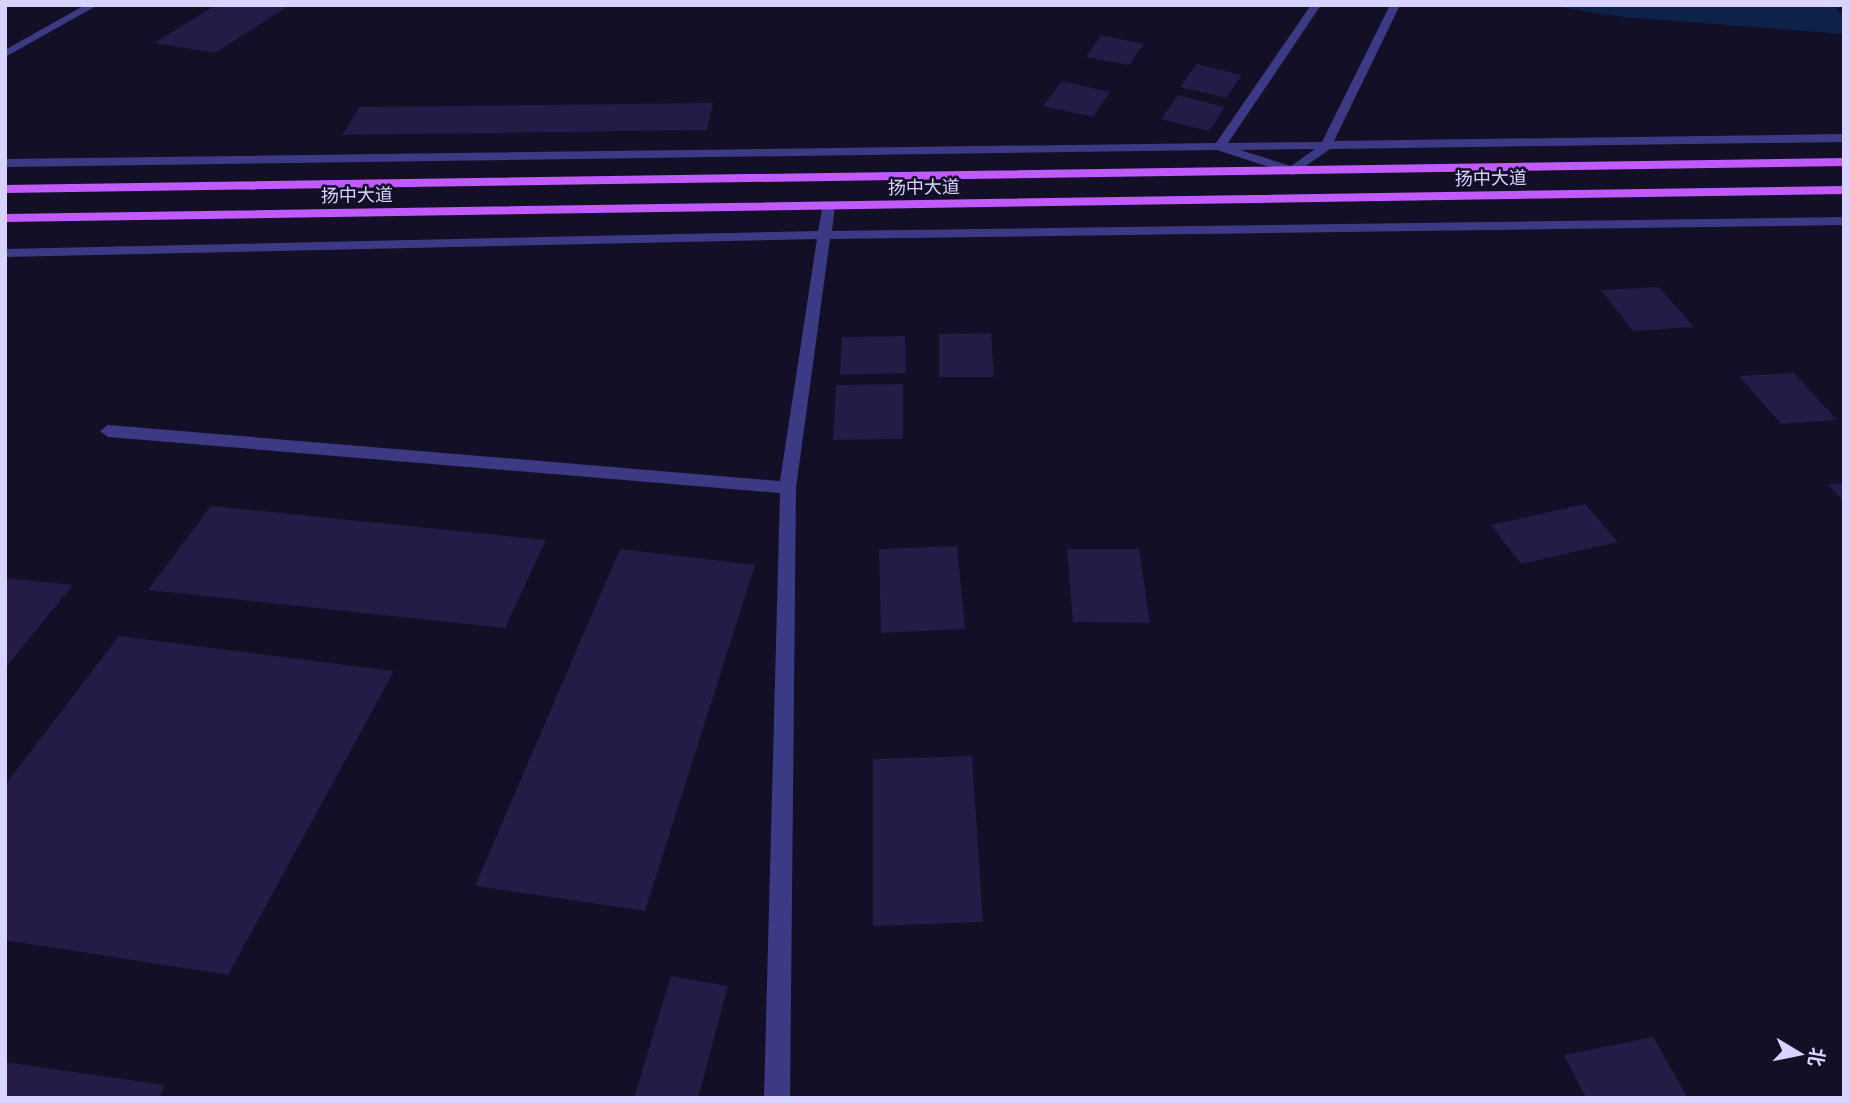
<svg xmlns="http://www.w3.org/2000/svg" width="1849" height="1103" viewBox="0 0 1849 1103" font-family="Poppins,'Noto Sans SC',sans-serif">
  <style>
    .water { fill: #0c2248 }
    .building { fill: #241b47 }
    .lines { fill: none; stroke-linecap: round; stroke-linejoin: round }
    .minor { fill: #3d3a85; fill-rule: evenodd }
    .primary { fill: #c25bff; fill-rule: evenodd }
    .labels { text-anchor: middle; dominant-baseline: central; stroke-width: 5; stroke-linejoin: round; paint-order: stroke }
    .far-street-label { font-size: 18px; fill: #d9d4ff; stroke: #130f26 }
  </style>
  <rect width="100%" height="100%" fill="#130f26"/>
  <path class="water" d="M1544,5H1834L1844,17V34L1623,17Z"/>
  <path class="building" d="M216,5H290L215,53L154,43Z
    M1101,35L1144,44L1129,65L1086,57Z
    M1197,64L1242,75L1226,98L1180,87Z
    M1062,81L1110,92L1093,117L1043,106Z
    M1178,95L1225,107L1209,131L1161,119Z
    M713,103L707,130L342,135L360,107Z
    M1659,287L1694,327L1633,331L1601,290Z
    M991,333L994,377H939V334Z
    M905,336L906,373L840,375L842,337Z
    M1794,373L1837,420L1781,424L1739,376Z
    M903,384V439L833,440L836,385Z
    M1844,483V502L1828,484Z
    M1585,504L1618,542L1521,564L1491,525Z
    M211,506L546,540L505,628L148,590Z
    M957,546L965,629L881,633L879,549Z
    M620,549L755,565L645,911L475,886Z
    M1067,549H1139L1150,623L1073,622Z
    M5,578L73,585L5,668Z
    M119,636L394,671L228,975L5,940V785Z
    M972,756L983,922L873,926V759Z
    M671,976L728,986L698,1098H634Z
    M1653,1037L1688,1098H1586L1564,1055Z
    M5,1062L165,1085L159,1098H5Z"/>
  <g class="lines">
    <path class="minor" d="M85,5H98L5,57V50Z
      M1311,5H1321L1228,143L1322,142L1390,5H1400L1334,141L1844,134V142L1330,149L1293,175L1217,150L5,167V159L1216,143ZM1315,149L1291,166L1240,150Z
      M829,201L835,205L832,231L1844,217V225L830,239L796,488L790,1098H764L780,493L108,437L100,431L108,425L780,481L817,239L5,257V249L818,231L823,205Z"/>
    <path class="primary" d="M1844,158V166L5,193V185Z
      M1844,186V194L5,222V214Z"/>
  </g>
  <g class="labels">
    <g class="far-street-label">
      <text transform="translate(1491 178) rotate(-1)">扬中大道</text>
      <text transform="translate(924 187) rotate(-1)">扬中大道</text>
      <text transform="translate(357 195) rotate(-1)">扬中大道</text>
    </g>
  </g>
  <rect width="1849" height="1103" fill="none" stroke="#d9d4ff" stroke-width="14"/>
  <g transform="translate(1800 1054) rotate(100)" stroke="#130f26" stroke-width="5" paint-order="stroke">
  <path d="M0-5L12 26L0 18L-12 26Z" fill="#d9d4ff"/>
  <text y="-10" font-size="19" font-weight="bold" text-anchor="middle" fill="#d9d4ff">北</text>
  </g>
</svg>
